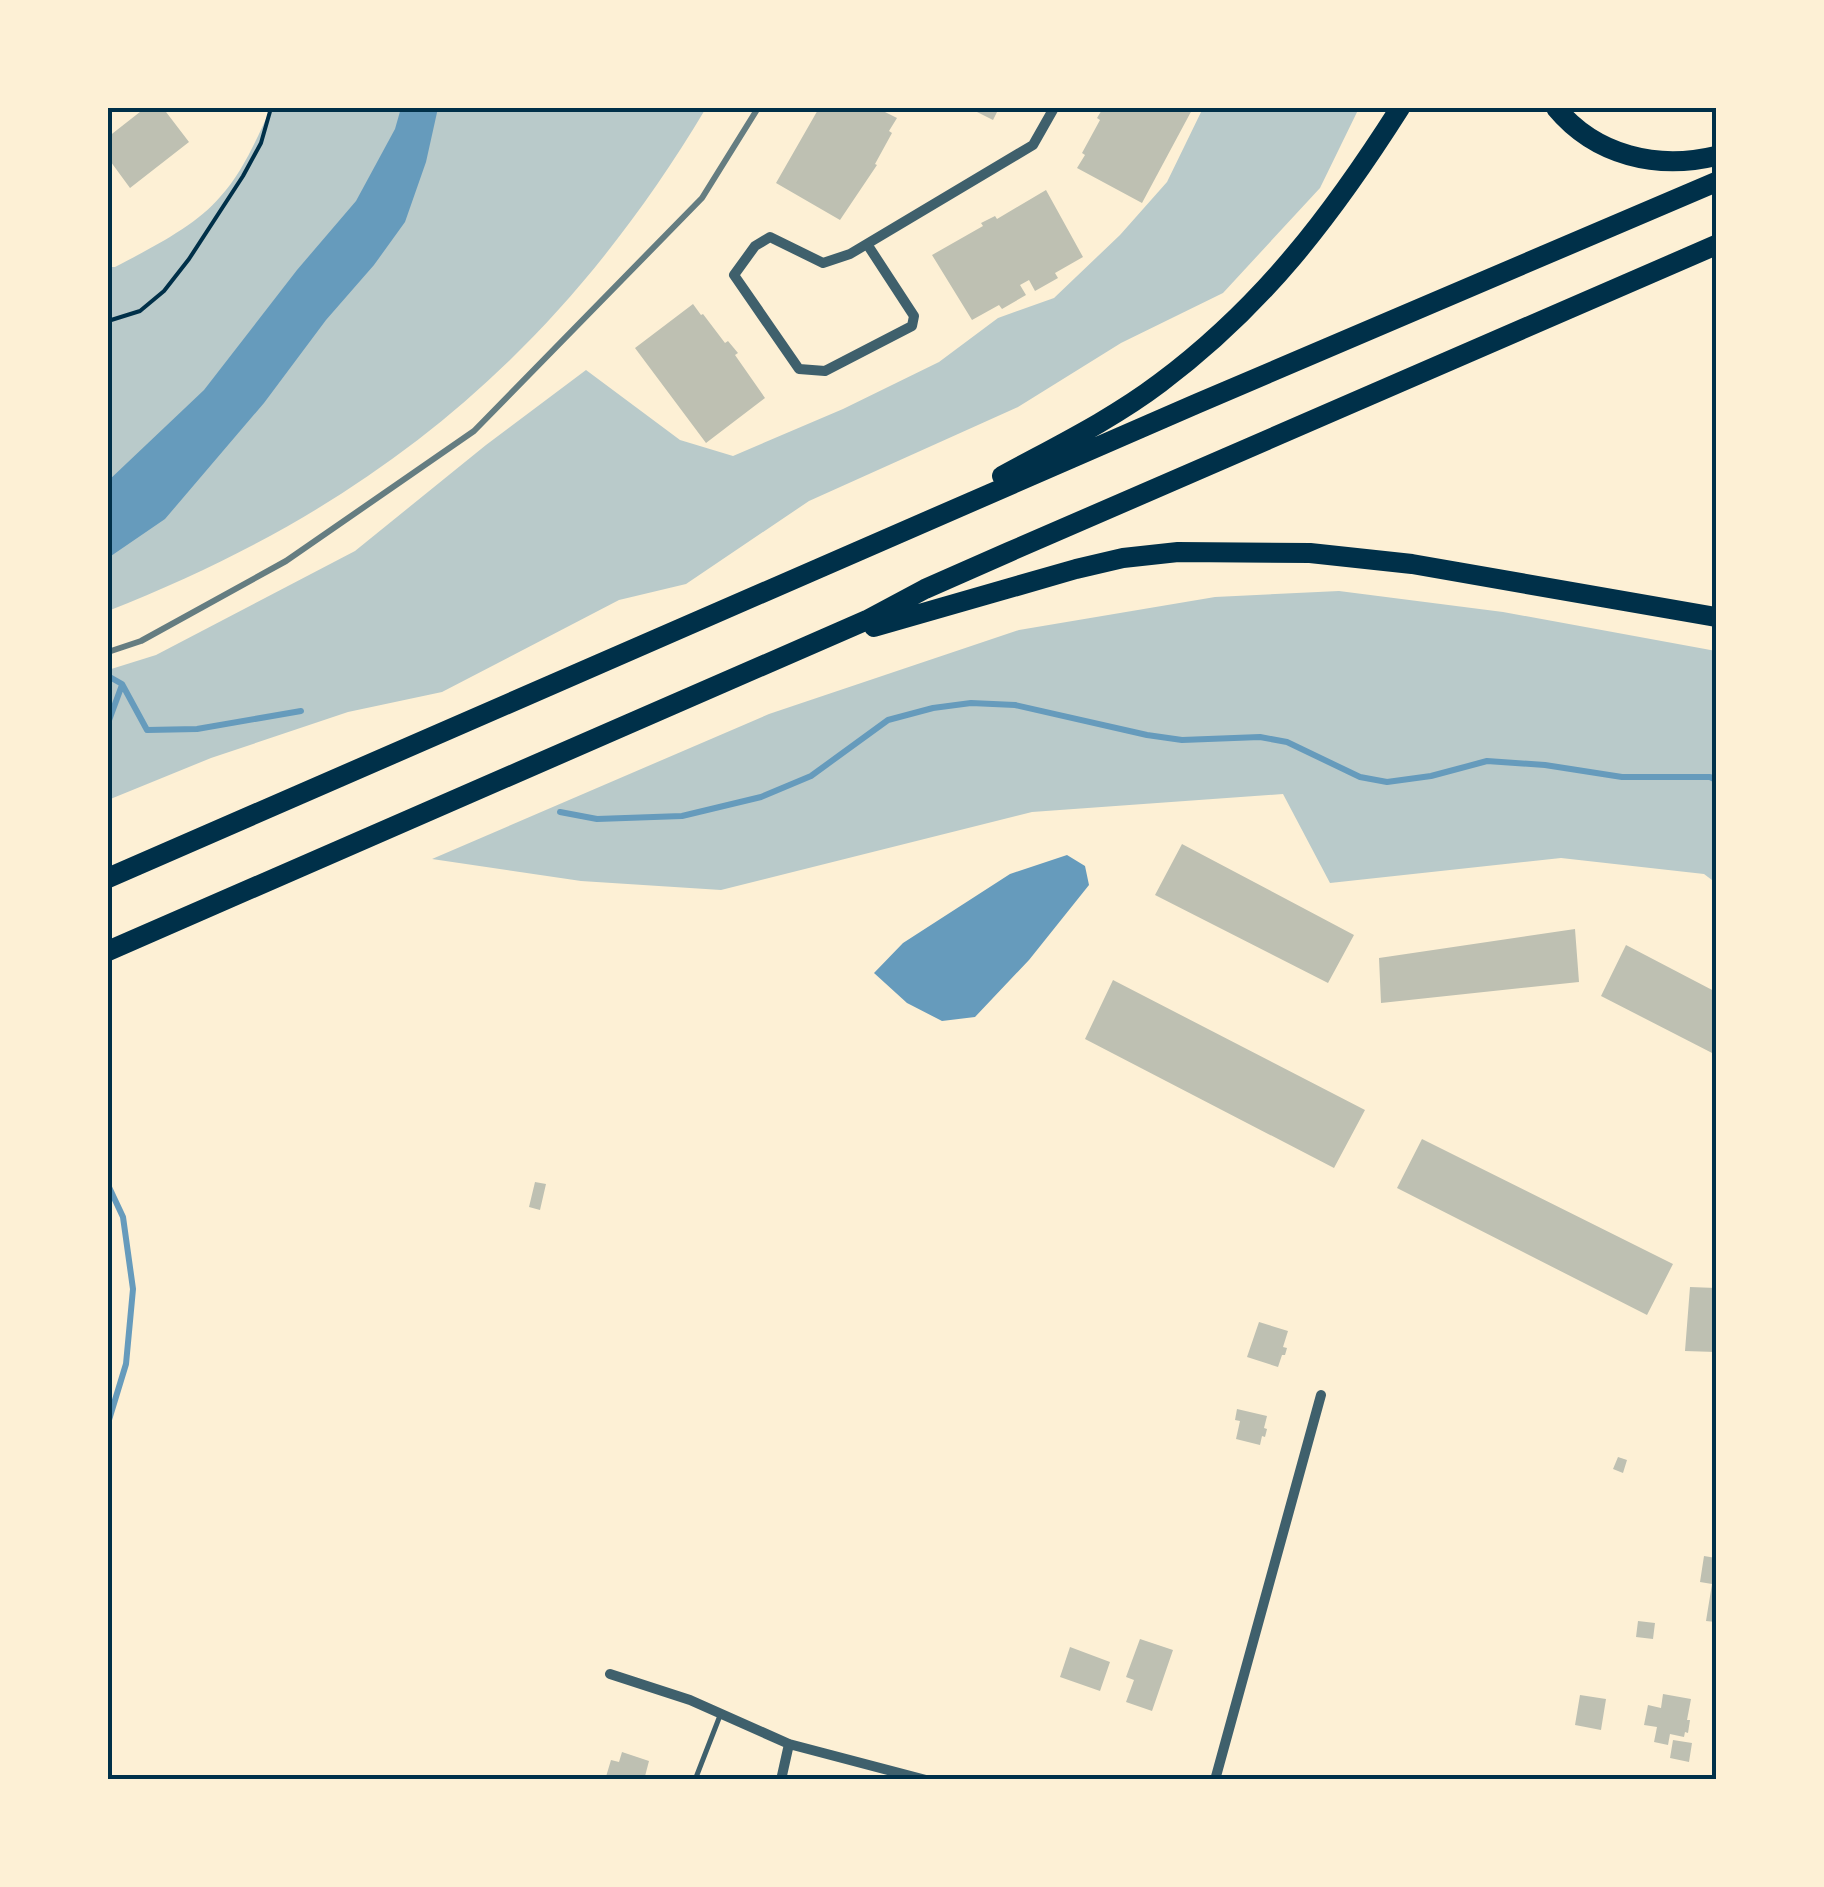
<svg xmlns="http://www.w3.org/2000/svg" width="1824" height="1887" viewBox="0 0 1824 1887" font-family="Poppins,sans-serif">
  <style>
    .green { fill: #b9caca }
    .water { fill: #669bbc }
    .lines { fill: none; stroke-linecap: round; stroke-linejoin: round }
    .stream { stroke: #669bbc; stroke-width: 6 }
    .building { fill: #bec0b2 }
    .path { stroke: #003049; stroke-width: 4 }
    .service { stroke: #3f606c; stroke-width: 5 }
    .minor { stroke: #3f606c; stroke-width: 10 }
    .motorway { stroke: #003049; stroke-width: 20 }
    .rail { stroke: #657d81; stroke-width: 6 }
    .neatline { fill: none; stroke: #003049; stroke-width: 4 }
  </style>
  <rect width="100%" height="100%" fill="#fdf0d5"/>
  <path class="green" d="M271,108H706C559,354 374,507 108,611V267H115C149,249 196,226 220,197C243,172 257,138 271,108Z
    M1203,108H1359L1320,188L1223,293L1121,343L1018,407L809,501L686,584L619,600L442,692L348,712L211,758L108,800V670L156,655L355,551L486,445L586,370L680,440L733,456L843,409L939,362L998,318L1054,298L1120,235L1167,182Z
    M1339,591L1503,612L1716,651V883L1704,874L1561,858L1330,883L1283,794L1032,812L721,890L581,881L432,859L769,714L1019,630L1215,597Z"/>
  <path class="water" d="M401,108H438L426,162L405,222L374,265L326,320L264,403L165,519L108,558V481L204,390L297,270L356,201L395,129Z
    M1067,855L1085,866L1089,885L1029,960L975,1017L942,1021L907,1003L874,973L903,943L1010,874Z"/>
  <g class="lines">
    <path class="stream" d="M108,676L122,684L147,730L197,729L301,711
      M108,723L122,685
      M560,812L597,819L682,816L761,797L811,776L888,720L933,708L971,703L1015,705L1147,735L1182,740L1260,737L1287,742L1360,777L1387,782L1431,776L1487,761L1545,765L1622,777H1710L1716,780
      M108,1185L123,1217L133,1289L126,1364L108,1423"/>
  </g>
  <path class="building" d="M145,108H163L189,142L130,188L108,158V137Z
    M819,108H877L897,118L889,131L892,133L875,164L877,165L840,220L776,183Z
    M969,108H999L993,120Z
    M1103,108H1193L1142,203L1077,168L1085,155L1082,153L1100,120L1097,118Z
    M1046,190L1083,257L1055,273L1058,278L1035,291L1029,280L1020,285L1026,295L1002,309L999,305L972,320L932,255L983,226L981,223L995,216L997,219Z
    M693,304L701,315L703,314L725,343L728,341L738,353L735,355L765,398L706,443L635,348Z
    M1182,844L1354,935L1328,983L1155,895Z
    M1575,929L1579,982L1381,1003L1379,958Z
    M1626,945L1716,992V1055L1601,996Z
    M1113,980L1365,1110L1334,1168L1085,1039Z
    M1422,1139L1673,1264L1647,1315L1397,1188Z
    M535,1182L546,1184L540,1210L529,1207Z
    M1690,1287L1716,1288V1352L1685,1351Z
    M1259,1322L1288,1331L1283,1347L1287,1348L1285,1355H1282L1278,1367L1247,1357Z
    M1237,1409L1267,1416L1264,1428L1267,1429L1265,1437L1262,1436L1260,1445L1236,1439L1240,1421L1235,1420Z
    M1618,1457L1627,1460L1623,1473L1613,1469Z
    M1704,1556L1716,1558V1622L1706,1621L1712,1584L1700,1582Z
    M1638,1621L1655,1623L1653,1639L1636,1637Z
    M1140,1639L1173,1650L1152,1711L1126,1702L1134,1680L1126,1677Z
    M1070,1647L1110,1662L1100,1691L1060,1677Z
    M1663,1694L1691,1699L1687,1720H1690L1688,1733L1685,1732L1684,1737L1670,1734L1668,1745L1654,1742L1657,1727L1644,1725L1648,1705L1661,1708Z
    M1580,1695L1606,1699L1601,1730L1575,1725Z
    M1673,1740L1692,1743L1689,1762L1670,1758Z
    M622,1752L649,1761L644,1780H605L611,1760L619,1762Z"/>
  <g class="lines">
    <path class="path" d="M108,321L140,311L164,291L189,259L243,176L261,143L271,108"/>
    <path class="service" d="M695,1780L721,1713"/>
    <path class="minor" d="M867,244L914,316L912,326L825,371L799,369L734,275L755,246L770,237L823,263L850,254L1033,145L1054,108
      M610,1674L690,1700L789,1744L926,1780
      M781,1780L789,1744
      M1215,1780L1321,1395"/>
    <path class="motorway" d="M1556,108C1596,156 1657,170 1716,156
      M1002,476C1055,447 1111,420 1160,383C1263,306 1332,215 1400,108
      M874,627L1076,569L1123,558L1178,552L1310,553L1412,564L1716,617
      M108,878L1196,404L1716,182
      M108,951L867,620L925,589L1009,552L1716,245"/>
    <path class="rail" d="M108,652L141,641L286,561L474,431L702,198L758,108"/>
  </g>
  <rect width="1824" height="1887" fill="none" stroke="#fdf0d5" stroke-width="220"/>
  <rect x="110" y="110" width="1604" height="1667" class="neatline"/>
</svg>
